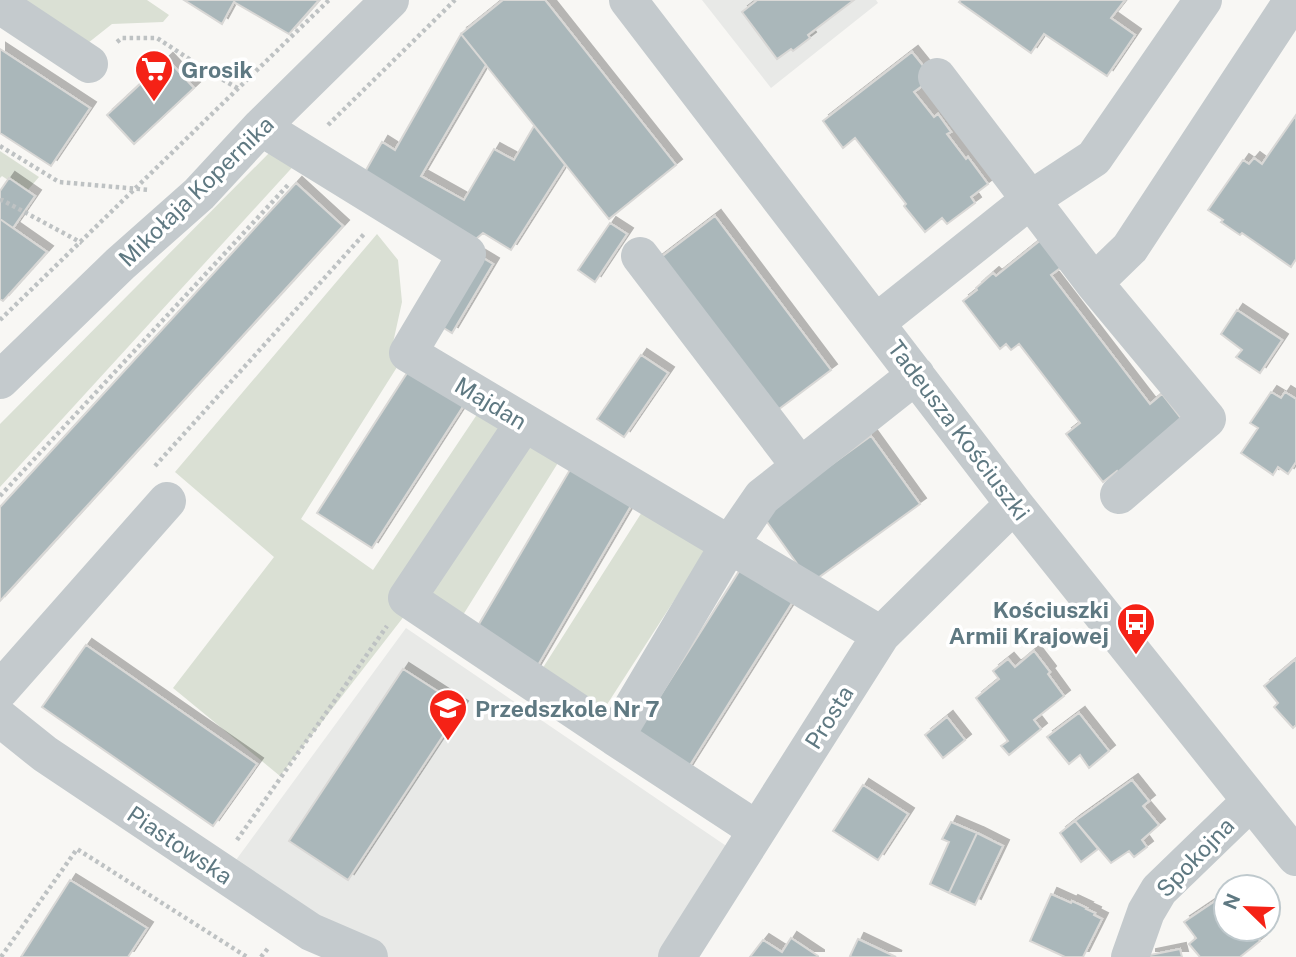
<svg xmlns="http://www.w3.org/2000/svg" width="1296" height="957" viewBox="0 0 1296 957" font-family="'Public Sans',sans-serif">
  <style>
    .built { fill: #e8e9e7 }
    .green { fill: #dae0d4 }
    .building { fill: #aab7ba; stroke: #d9d8d6; stroke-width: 2; filter: url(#shadow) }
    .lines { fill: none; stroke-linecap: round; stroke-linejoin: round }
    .path { stroke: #bec2c3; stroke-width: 4.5; stroke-dasharray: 3.5 3.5; stroke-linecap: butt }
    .minor { stroke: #c4cacd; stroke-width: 38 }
    .labels { text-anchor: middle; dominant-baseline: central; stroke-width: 7; stroke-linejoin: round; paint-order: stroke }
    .poi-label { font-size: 23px; font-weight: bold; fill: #5f7982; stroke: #fff; text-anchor: start }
    .street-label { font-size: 23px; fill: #5f7982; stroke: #fff }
  </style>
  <defs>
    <filter id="shadow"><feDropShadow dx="6" dy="-6" stdDeviation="0" flood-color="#0004"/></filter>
  </defs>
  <rect width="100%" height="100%" fill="#f8f7f4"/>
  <path class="built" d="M702,0H876L878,3L771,88Z
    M406,628L741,856L677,957H369L225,875Z"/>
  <path class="green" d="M11,0H147L169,15L163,22L112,24L88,43Z
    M273,149L299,160L0,487V424Z
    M0,151L39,177L26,192L2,176L0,178Z
    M377,234L398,260L402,302L391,352L399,364L301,519L373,570L478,413L561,458L448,639L405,615L280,776L173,688L274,557L175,472Z
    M642,512L706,551L597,720L537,677Z"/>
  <path class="building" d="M184,0H235L222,24Z
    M235,0H319L289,34L234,2Z
    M503,0H545L676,165L609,219L461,34Z
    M755,0H854L808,35L810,38L793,51L791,49L777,59L742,12L756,1Z
    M961,0H1125L1111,18L1135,35L1107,76L1044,34L1031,53L959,2Z
    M461,34L486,65L421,176L464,200L494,149L514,160L534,126L565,165L511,250L483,233L470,244L361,179L382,142L395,150Z
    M0,49L90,108L51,166L0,133Z
    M912,52L933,78L914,92L934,117L938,114L951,132L947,134L966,159L968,157L988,184L971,197L975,203L947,224L942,218L925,232L904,206L906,204L855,138L843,148L823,121Z
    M167,59L194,88L134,144L107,115Z
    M1296,115V259L1291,267L1242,233L1240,235L1221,222L1223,220L1208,210L1243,160L1249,164L1254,158L1262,164Z
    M9,178L35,196L13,228L0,219V191Z
    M296,183L343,226L0,601V507Z
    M715,216L831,370L771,415L656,261Z
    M0,219L47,252L3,301L0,299Z
    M610,223L627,234L595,282L578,270Z
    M1042,239L1063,266L1051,275L1150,404L1162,394L1183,421L1119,474L1117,471L1103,482L1066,434L1080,423L1019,344L1011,350L1006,344L1000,349L963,301L977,290L976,288L993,273L996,276Z
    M468,249L493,264L452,333L426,317Z
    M1237,310L1282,340L1260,373L1236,357L1242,350L1221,334Z
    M641,355L668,373L624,437L597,419Z
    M409,370L464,405L372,548L317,513Z
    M1271,392L1281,398L1285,392L1296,399V462L1288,474L1278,467L1273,475L1241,453L1258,428L1250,423Z
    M871,436L920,504L811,583L762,515Z
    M571,468L632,504L534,672L472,636Z
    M745,562L797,595L687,770L634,737Z
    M86,645L257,764L213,826L42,707Z
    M1034,651L1050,672L1048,674L1064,696L1034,720L1041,729L1009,755L1001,746L1008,741L976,698L999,679L993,671L1008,659L1015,667Z
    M1296,659V725L1293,728L1274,707L1278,703L1264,686Z
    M403,669L462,707L348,880L289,841Z
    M1079,713L1109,751L1089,768L1080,755L1069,764L1047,737Z
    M947,717L965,740L943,758L925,735Z
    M1132,780L1149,801L1143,806L1159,825L1142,840L1147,847L1134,857L1129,851L1111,863L1075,821Z
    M863,785L908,814L878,860L833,831Z
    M1075,821L1098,849L1081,862L1060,833Z
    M951,822L977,833L949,893L930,884L949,842L942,839Z
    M977,833L1003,846L975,905L949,893Z
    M70,880L147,928L128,957H21Z
    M1051,894L1071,903L1072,901L1087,908L1086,909L1095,913L1094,915L1102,919L1083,957H1065L1030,941Z
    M1224,895L1226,897V929H1251L1260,941L1240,957H1200L1189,944L1196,938L1184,922Z
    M791,938L818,956V957H750L763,940L782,952Z
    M858,939L896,957H852L850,956Z
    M1180,949L1182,957H1150V955Z"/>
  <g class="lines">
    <path class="path" d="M117,42L122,38H157L209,72L239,89
      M328,125L455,0
      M0,146L59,182L150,190
      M0,201L2,200L82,243
      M0,320L329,0
      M155,466L365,233
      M0,496L288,185
      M237,840L387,626
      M1,957L77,849L247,957
      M261,957L269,947"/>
    <path class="minor" d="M628,0L1014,504L1296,857
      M0,5L89,64
      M937,77L1094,283L1207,419L1119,495
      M261,127L467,254L408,353L881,635
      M640,256L800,466
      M1094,283L1130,248L1293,0
      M877,322L1030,200L1094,158L1203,0
      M0,380L120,264L199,194L261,127L390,0
      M524,423L407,598L615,737
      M0,690L167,501
      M0,718L45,754L311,932L369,957
      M757,830L615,737L729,545L762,497L916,375
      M677,957L881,635L1014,504
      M1130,957L1146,912L1159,890L1251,801"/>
  </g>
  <defs>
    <symbol id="supermarket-pin" viewBox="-11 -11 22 30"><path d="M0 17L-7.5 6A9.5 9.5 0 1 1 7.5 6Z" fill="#f52216" stroke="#fff"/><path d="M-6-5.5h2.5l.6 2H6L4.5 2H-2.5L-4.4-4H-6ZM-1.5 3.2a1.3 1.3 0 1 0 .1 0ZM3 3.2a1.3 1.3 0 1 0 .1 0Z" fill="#fff"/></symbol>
    <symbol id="bus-pin" viewBox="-11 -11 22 30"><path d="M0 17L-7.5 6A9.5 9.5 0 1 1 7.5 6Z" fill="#f52216" stroke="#fff"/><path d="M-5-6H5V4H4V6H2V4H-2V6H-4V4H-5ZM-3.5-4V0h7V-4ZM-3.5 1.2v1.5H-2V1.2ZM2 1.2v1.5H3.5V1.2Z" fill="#fff"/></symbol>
    <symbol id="school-pin" viewBox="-11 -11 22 30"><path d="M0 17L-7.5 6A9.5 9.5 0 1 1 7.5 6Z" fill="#f52216" stroke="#fff"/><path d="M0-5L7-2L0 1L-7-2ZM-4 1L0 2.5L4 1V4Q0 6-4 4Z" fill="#fff"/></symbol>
  </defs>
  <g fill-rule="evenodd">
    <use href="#supermarket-pin" x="132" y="47" width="44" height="60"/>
    <use href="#bus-pin" x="1114" y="600" width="44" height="60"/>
    <use href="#school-pin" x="426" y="686" width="44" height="60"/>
  </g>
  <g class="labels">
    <g class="poi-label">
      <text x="181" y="69">Grosik</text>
      <text x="1109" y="609" text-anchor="end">Kościuszki<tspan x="1109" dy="26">Armii Krajowej</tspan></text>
      <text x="475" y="708">Przedszkole Nr 7</text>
    </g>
    <g class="street-label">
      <text transform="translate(196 191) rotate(-44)">Mikołaja Kopernika</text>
      <text transform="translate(491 403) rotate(31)">Majdan</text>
      <text transform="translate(959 430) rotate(53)">Tadeusza Kościuszki</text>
      <text transform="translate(829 717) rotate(-58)">Prosta</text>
      <text transform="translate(180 845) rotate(34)">Piastowska</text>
      <text transform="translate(1195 857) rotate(-46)">Spokojna</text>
    </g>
  </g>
  <g transform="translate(1247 908) rotate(293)"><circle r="33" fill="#ffffff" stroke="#bfc9cd" stroke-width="2"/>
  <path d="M0-5L12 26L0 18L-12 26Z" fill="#f52216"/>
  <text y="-10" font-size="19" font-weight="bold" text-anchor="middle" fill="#5f7982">N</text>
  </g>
</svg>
